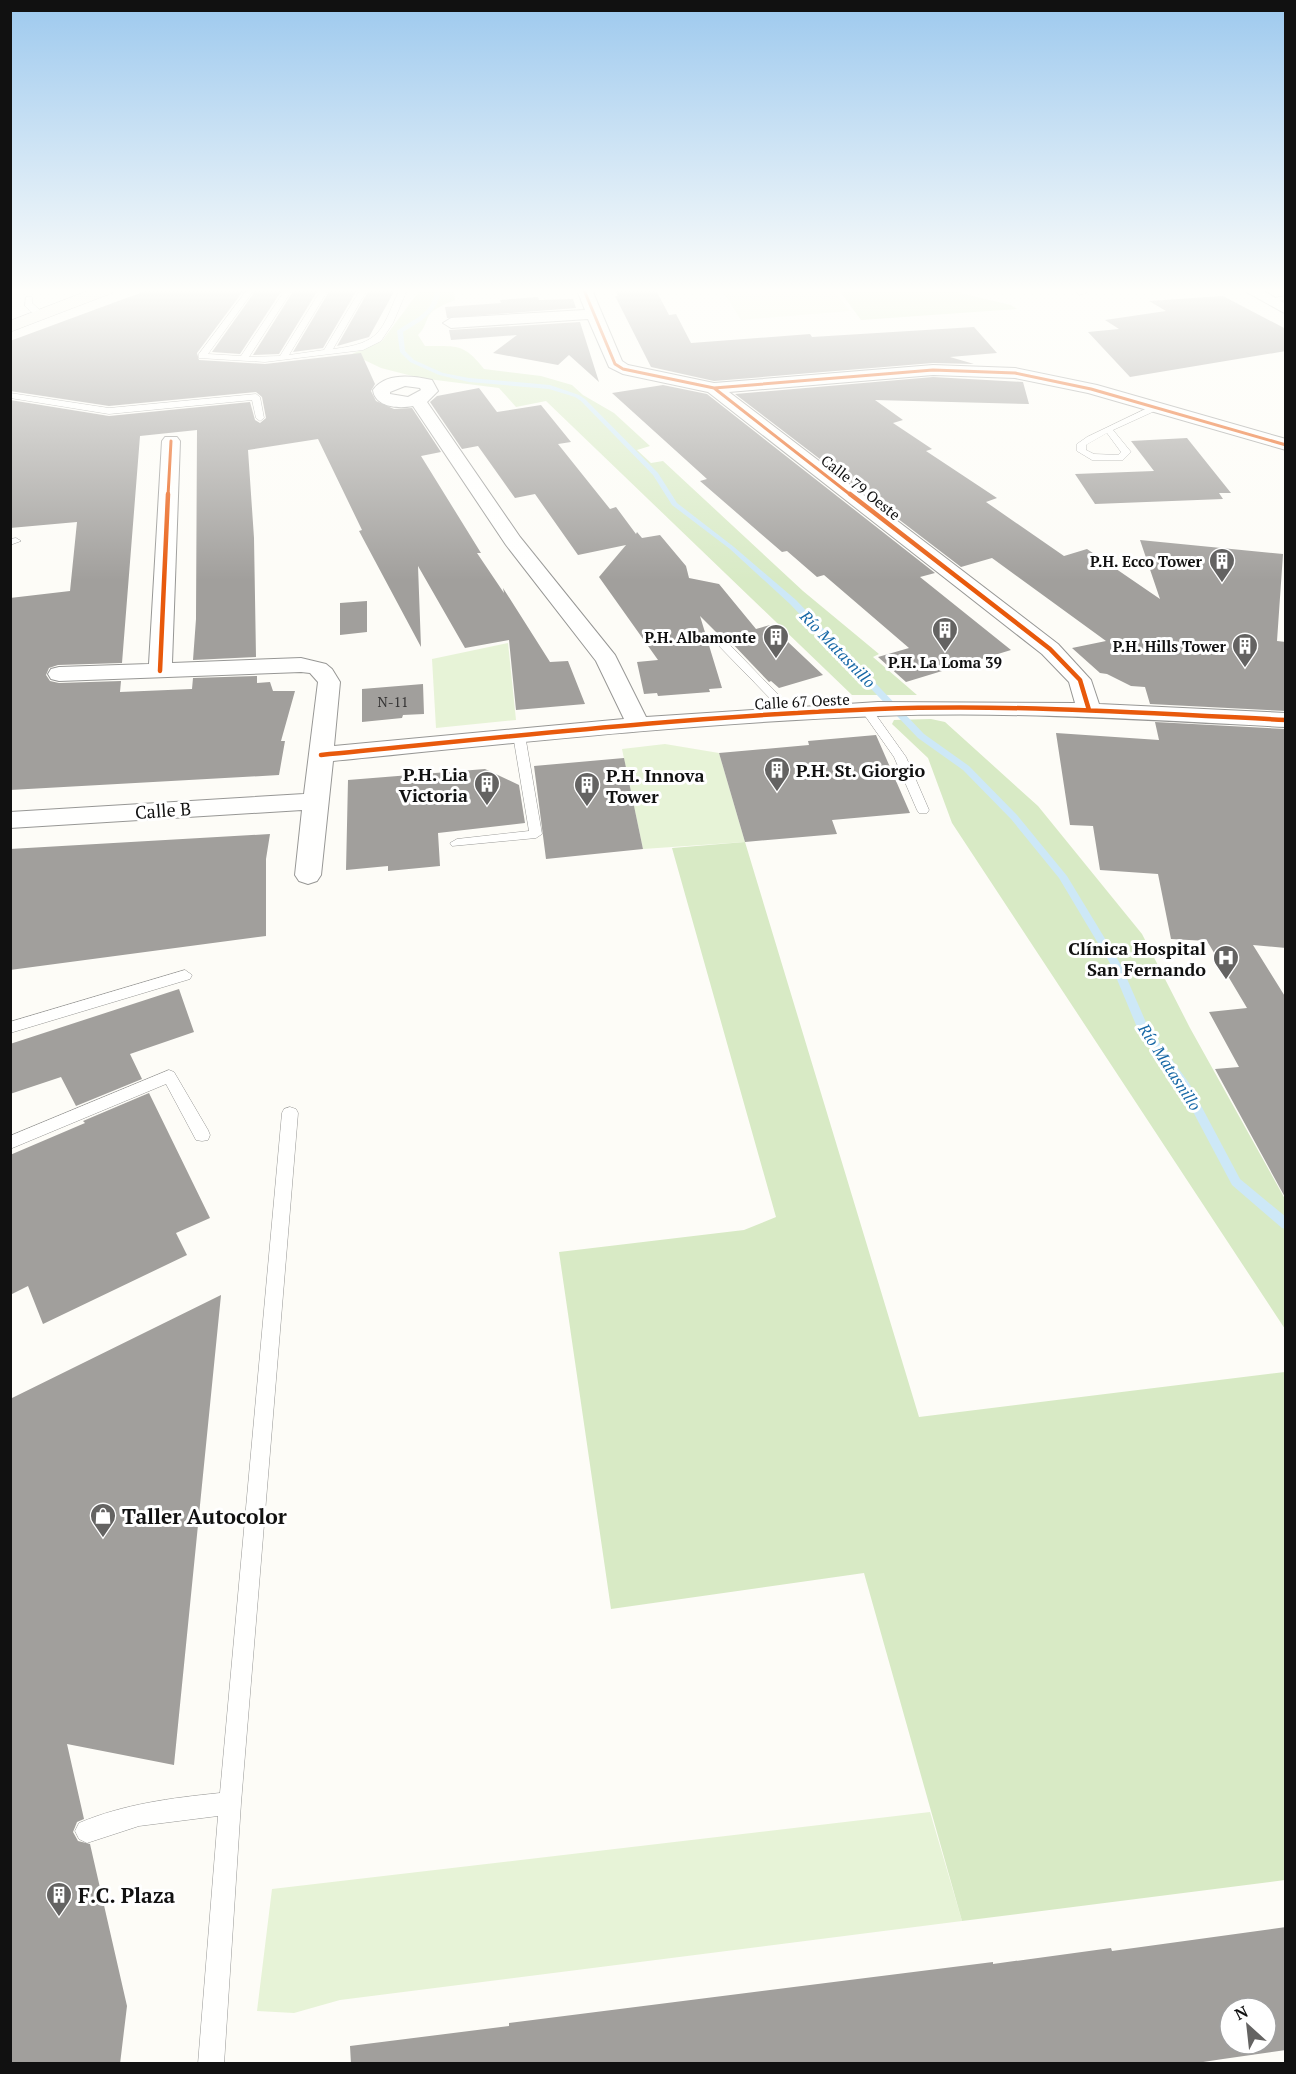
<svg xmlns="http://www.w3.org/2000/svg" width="1296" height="2074" viewBox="0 0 1296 2074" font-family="'PT Serif',serif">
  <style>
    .green { fill: #e7f3d7 }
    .forest { fill: #d8eac5 }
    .pitch { fill: #f0f6e1 }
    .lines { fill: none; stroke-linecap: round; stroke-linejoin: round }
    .stream { fill: #cde8f7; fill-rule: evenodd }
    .building { fill: #a19f9c; fill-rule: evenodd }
    .service-casing { stroke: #979795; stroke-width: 1 }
    .minor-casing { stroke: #979795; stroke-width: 2 }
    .secondary-casing { stroke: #8e8d8b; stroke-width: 1 }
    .service { fill: #fffffe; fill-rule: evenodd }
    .minor { fill: #fffffe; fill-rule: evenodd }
    .secondary { fill: #f6f4eb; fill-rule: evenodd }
    .cycleway-far1-casing { stroke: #fff; stroke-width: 5 }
    .cycleway-casing { stroke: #fff; stroke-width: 8 }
    .cycleway-far1 { stroke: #e8590c; stroke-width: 3 }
    .cycleway { stroke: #e8590c; stroke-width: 4.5 }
    .labels { text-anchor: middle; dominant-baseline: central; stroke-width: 6; stroke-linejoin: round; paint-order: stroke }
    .far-number-label { font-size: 14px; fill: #353434 }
    .far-street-label { font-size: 15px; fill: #111; stroke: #fff }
    .far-poi-label { font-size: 15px; font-weight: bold; fill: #111; stroke: #fff; text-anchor: end }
    .far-water-label { font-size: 16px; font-style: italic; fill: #1768a6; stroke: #fff }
    .poi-label { font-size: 18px; font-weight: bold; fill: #111; stroke: #fff; text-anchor: start }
    .street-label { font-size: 18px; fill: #111; stroke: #fff }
    .near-poi-label { font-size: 21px; font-weight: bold; fill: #111; stroke: #fff; text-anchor: start }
  </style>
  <rect width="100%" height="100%" fill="#fdfcf7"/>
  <path class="green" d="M508,643L516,720L436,728L432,659Z
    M665,744L719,753L745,842L643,849L622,749Z
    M930,1812L962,1921L340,2000L294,2013L257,2011L272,1889Z"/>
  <path class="forest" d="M420,290H453L455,300C446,304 433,308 428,317C425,324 424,329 418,335L425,346C457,346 464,343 484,369L541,376L572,385L583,395L614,413L650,446L637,450L651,463L663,461L803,591L879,654L873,657L917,695H852L546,401L516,407L499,388L420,378L381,368L352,354L382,341Z
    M839,290H962L960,293L1011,305L1017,309L861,320Z
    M931,719L945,722L1038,806L1142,934L1190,1028L1285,1199V1329L952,823L928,758L892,724L894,720Z
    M745,842L919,1417L1285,1372V1880L962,1921L864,1573L611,1609L559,1252L744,1230L776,1217L672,848Z"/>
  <path class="pitch" d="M722,290H773L730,295L786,290H834L850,311L741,320Z"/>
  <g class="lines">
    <path class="stream" d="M435,290H441C438,313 421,321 403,332L405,351L414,360L443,373L469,378L550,385L579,395L585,399L658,473L677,503L734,547L796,600L924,734L969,766L1017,815L1067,876L1121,965L1148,1027L1189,1083L1240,1179L1286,1217V1229L1282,1228L1232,1185L1181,1089L1139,1032L1111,965L1059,878L1011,819L963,770L918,738L790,604L730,549L672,505L653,475L581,401L575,397L549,389L469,382L439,375L410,362L400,352L397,331C414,318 432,315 435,290Z"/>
  </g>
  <path class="building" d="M148,290H244L197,353L199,360L265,364L361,353L375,384L371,391L376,401L394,409L412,408L441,452L421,456L481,553H477L504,593L503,588L550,662L568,661L585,704L516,710L509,640L465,648L418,566L421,647L359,531L362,530L318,439L248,450L254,538L256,657L193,660L196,619L197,430L140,436L122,663L58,665L49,668L46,675L50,681L59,683L121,681L120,692L192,689L193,678L257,676V683L270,682L273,691H295L281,741H285L279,775L10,790V598L70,591L77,522L10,528V400L109,416L250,402L255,420L260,423L266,418L262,397L256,392L109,406L10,391V341Z
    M256,290H282L240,354L212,352Z
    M294,290H318L279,354L253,355Z
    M330,290H357L323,348L293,352Z
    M369,290H395L369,337L337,346Z
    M615,290H656L669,315L676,314L691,343L810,334L812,337L974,327L997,353L950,357L974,364L933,363L714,381L651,367L615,296H618Z
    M1223,296L1286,329V351L1130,377L1088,332L1119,329L1105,320L1166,311L1149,301Z
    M538,297L539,300L573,299L576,308L447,318L445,307L501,303L500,300Z
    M580,322L599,382L569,355L558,365L493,353L517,335L451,340L449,330Z
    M933,377L1023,382L1029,404L875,400L903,420L893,423L932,449L926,451L997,498L986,502L1064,556L1087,549L1160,599L1140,540L1283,554L1277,641L1286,642V711L1150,704L1145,687L1131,686L1107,674L1100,673L1072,648L1106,641L992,558L961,567L735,394Z
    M663,385L707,394L935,573L920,577L1011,650L906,682L878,657L909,648L824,575L817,577L787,551L782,552L700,481L707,479L612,393Z
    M479,388L497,412L541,405L571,442L558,444L610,509L616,507L636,534L637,532L642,538L660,535L686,566L689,578L719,584L756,629L770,625L823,675L779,688L771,681L769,682L728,639L722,638L700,616L722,688L709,689L710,692L658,696L657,693L644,694L637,662L658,660L599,577L626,545L578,555L535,494L515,498L478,446L462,449L430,402L437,396Z
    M1187,438L1231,493H1219L1223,499L1095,504L1075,474L1154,471L1131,441Z
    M367,601V632L340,635V603Z
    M423,684L424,714L403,715L402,718L362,722V689Z
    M1155,722L1286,729V948L1253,945L1286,998V1199L1215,1069L1239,1067L1209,1012L1247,1008L1207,941L1171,939L1158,874L1100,870L1093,826L1070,825L1056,733L1159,740Z
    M876,735L910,813L832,820L837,834L745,842L719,753L809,745L808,741Z
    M624,758L643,849L546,859L534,766Z
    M485,769L519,785L525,823L438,833L440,866L388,871V866L346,870L348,780Z
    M270,834L266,859V936L10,970V849Z
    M179,989L194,1032L130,1054L142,1079L76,1106L61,1077L10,1094V1044Z
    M149,1093L210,1218L176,1233L187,1255L43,1324L28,1286L10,1295V1155L85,1123L83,1121Z
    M221,1295L174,1765L67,1744L84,1819L77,1822L73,1832L78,1841L90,1844L127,2006L120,2064H10V1399Z
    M1286,1927V2050L1223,2059L1190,2064H351L350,2046L509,2026V2023L993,1962V1964L1111,1948L1112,1951ZM1230,2008H1266V2044H1230Z"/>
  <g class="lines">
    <defs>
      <path id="service" d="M247,290H254L208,354L241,356L285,290H292L249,357L280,356L321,290H328L289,355L324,350L360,290H367L333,349C381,343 381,332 399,290H407L393,323L381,341L363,350L265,362L199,358V354Z
        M1076,290H1084L1086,293L1079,295Z
        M1286,296V300L1267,302L1263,300Z
        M26,297H32V303L43,313V317H37L25,306Z
        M10,393L109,408L256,394L260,397L264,418L260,421L256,418L252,400L109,414L10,398Z
        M1156,404L1160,407L1159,409L1113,430L1131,452L1123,460H1092L1077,451V444L1087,437ZM1107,433L1121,452L1118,455L1094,454L1086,450V445Z
        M10,539L16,538L21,541L10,545Z
        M722,640L726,641L795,712V716H787L718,645L717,643Z
        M867,706L871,708L906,757L929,810L927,813H919L917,810L894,757L861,710Z
        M519,731L525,735L542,834L536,838L452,846L450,843L457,839L529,831L513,735Z
        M185,970L192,975L190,979L10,1033V1022Z
        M169,1070L174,1072L208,1130L210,1135L208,1140L202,1141L196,1140L166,1084L10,1149V1136Z
        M290,1107L296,1109L298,1113L241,1803L224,2064H198L218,1816L139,1826L87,1843L79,1839L75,1831L79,1823C124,1804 171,1798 220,1793L282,1113L284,1109Z"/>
      <path id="minor" d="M577,290H592L622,361L628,365L714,383L933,365L1015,368L1097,385L1286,439V450L1088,393L1015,378L933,375L729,392L1058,644L1091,680L1099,704L1286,713V727C1150,720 1014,711 878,716C696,723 514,743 333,761L321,875L317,881L308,884L299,881L295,875L302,810L10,828V812L304,794L318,682L310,673L301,672L59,681L51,679L48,674L51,669L59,667L149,664L162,441L165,437H177L180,441L172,663L301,658L326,664L332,669L340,682L334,746L624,719L596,661L506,545L413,406C398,409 375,407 373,390C386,372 413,376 432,380L438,391L427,402L520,537L615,655L646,717L878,702L1075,703L1069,682L1042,654L708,392L623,374L609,367L588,319L451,328L443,323L451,318L585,310ZM405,386L420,388L421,390L408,397L390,394V392Z
        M1243,290H1262L1286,304V314Z"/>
      <path id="secondary" d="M90,290H114L112,293L10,332V321Z"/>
    </defs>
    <use href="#service" class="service-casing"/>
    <use href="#minor" class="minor-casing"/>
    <use href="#secondary" class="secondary-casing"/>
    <use href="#service" class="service"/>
    <use href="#minor" class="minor"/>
    <use href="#secondary" class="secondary"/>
    <defs>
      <path id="cycleway-far1" d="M584,290L615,364L623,369L714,388L852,496
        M714,388L933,370L1015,373L1091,389L1286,445
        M168,496L171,441"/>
      <path id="cycleway" d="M850,494L1050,649L1080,680L1089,710
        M160,671L168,494
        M321,755C506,737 692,716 878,709C1014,704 1150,713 1286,720"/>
    </defs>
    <use href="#cycleway-far1" class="cycleway-far1-casing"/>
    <use href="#cycleway" class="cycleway-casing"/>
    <use href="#cycleway-far1" class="cycleway-far1"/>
    <use href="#cycleway" class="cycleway"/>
  </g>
  <linearGradient id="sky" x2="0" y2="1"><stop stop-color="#9dc9ee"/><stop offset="0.5" stop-color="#fefefb"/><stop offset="1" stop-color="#fefefb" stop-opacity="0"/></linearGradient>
  <rect width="1296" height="581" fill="url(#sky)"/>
  <defs>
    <symbol id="building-pin" viewBox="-11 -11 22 30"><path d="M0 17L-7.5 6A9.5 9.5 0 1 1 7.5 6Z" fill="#646362" stroke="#fff"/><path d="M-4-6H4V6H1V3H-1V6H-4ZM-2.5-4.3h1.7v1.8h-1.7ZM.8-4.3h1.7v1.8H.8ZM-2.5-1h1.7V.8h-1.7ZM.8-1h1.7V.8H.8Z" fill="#fff"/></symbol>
    <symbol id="hospital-pin" viewBox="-11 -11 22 30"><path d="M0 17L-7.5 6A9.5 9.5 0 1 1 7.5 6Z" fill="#646362" stroke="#fff"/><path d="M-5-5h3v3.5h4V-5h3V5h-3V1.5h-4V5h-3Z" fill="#fff"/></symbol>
    <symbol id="shop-pin" viewBox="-11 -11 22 30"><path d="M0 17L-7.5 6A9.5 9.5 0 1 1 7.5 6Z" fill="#646362" stroke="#fff"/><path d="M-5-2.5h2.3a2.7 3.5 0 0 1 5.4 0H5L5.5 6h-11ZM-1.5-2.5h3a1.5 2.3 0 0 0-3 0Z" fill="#fff"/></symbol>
  </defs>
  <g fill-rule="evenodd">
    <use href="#building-pin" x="1207" y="546" width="30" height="40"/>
    <use href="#building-pin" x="930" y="615" width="30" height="40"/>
    <use href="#building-pin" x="761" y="622" width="30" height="40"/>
    <use href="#building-pin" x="1230" y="631" width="30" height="40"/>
    <use href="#building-pin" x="762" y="755" width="30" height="40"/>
    <use href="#building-pin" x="472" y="769" width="30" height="40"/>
    <use href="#building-pin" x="572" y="770" width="30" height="40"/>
    <use href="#hospital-pin" x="1211" y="943" width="30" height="40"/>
    <use href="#shop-pin" x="88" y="1501" width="30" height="40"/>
    <use href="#building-pin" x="44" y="1880" width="30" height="40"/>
  </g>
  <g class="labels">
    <g class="far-number-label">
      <text x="393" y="701">N-11</text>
    </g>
    <g class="far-street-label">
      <text transform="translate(861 487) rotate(38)">Calle 79 Oeste</text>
      <text transform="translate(802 701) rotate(-3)">Calle 67 Oeste</text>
    </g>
    <g class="far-poi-label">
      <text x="1202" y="561">P.H. Ecco Tower</text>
      <text x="756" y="637">P.H. Albamonte</text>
      <text x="1226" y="646">P.H. Hills Tower</text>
      <text x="945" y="662" text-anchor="middle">P.H. La Loma 39</text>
    </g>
    <g class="far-water-label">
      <text transform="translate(838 649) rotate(46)">Río Matasnillo</text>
      <text transform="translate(1170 1067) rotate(57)">Río Matasnillo</text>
    </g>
    <g class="poi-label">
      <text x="796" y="770">P.H. St. Giorgio</text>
      <text x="468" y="774" text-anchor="end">P.H. Lia<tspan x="468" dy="21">Victoria</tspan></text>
      <text x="606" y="775">P.H. Innova<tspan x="606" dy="21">Tower</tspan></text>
      <text x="1206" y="948" text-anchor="end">Clínica Hospital<tspan x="1206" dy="21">San Fernando</tspan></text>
    </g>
    <g class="street-label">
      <text transform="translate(163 810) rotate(-4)">Calle B</text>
    </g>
    <g class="near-poi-label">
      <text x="122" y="1516">Taller Autocolor</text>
      <text x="78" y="1895">F.C. Plaza</text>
    </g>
  </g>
  <rect width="1296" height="2074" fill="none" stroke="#111111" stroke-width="24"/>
  <g transform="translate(1248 2026) rotate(333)"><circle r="28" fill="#ffffff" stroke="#a0a0a0" stroke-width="1.5"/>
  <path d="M0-4.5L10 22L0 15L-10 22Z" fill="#646362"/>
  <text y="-9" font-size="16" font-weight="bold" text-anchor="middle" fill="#111111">N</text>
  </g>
</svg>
